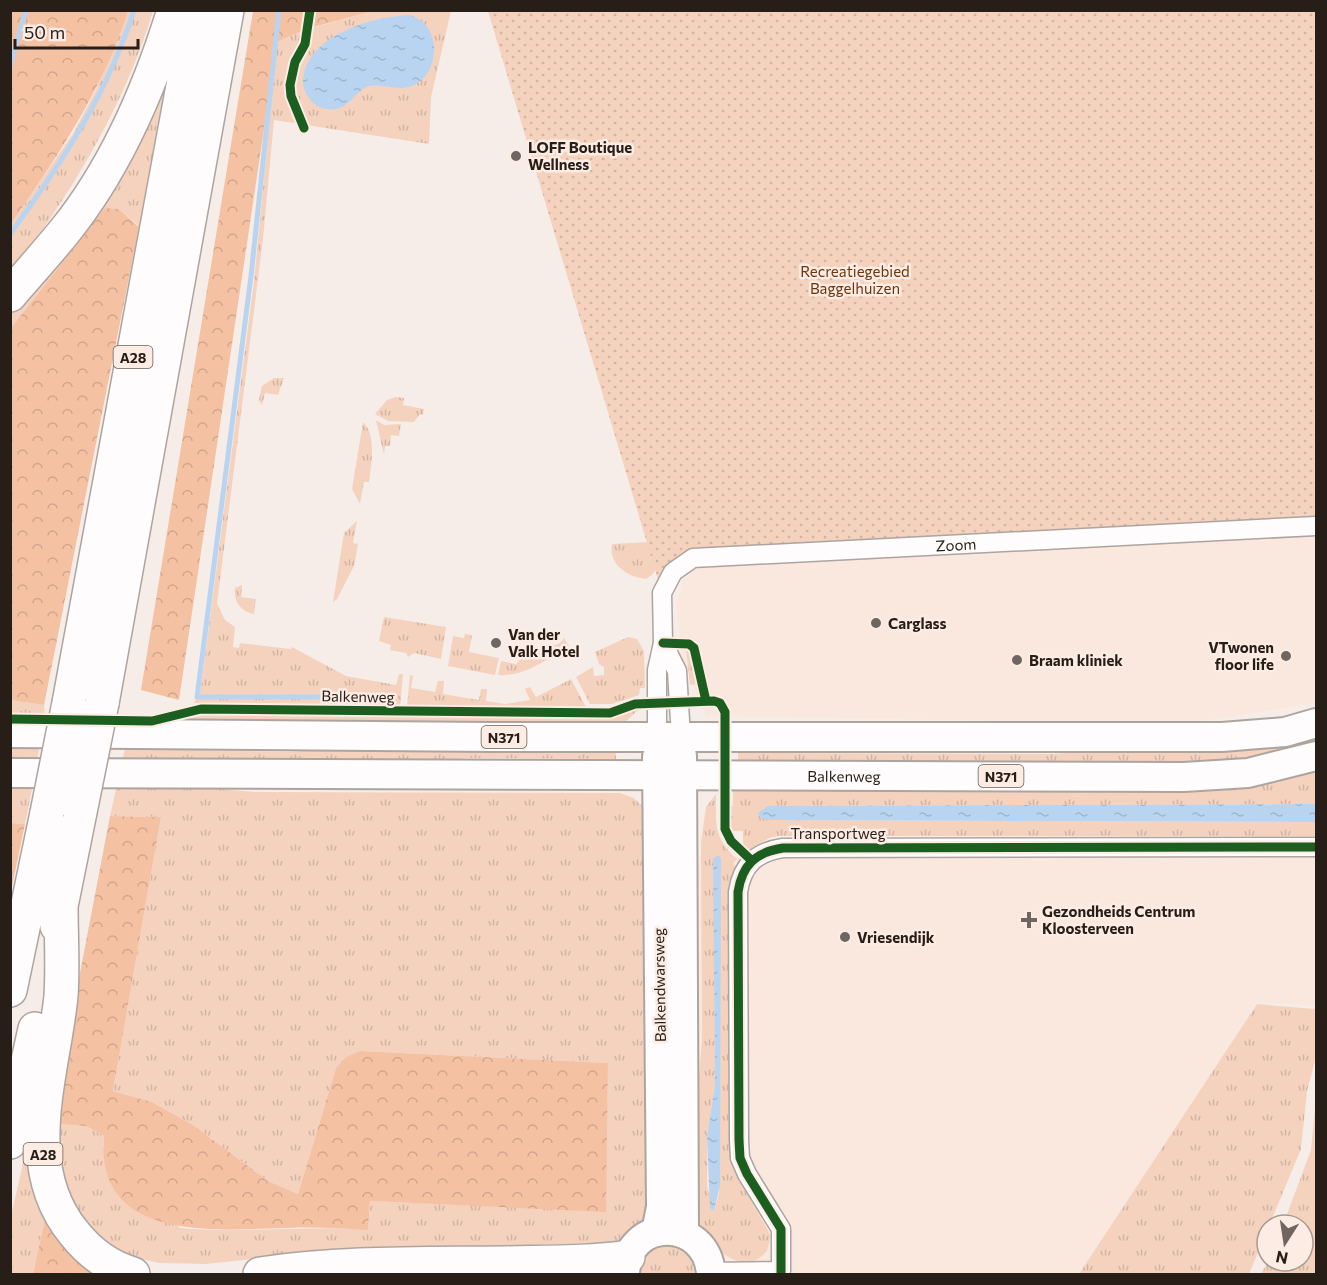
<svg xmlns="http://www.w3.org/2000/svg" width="1327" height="1285" viewBox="0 0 1327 1285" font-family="Commissioner,sans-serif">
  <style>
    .built { fill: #fae7dd }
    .grass { fill: url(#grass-tufts); fill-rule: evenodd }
    .forest { fill: url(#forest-crowns) }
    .park { fill: url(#park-dots) }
    .water { fill: url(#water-ripples) }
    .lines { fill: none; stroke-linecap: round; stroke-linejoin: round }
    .stream { stroke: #b9d4f0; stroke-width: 5 }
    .minor-casing { stroke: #ada4a0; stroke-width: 21 }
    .primary-casing { stroke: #ada4a0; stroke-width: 32 }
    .motorway-casing { stroke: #ada4a0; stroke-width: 36 }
    .minor { stroke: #fefcfc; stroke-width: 18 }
    .primary { stroke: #fefcfc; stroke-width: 28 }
    .motorway { stroke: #fefcfc; stroke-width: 33 }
    .motorway-bridge-casing { stroke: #ada4a0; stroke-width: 36; stroke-linecap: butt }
    .motorway-bridge { stroke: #fefcfc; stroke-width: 33 }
    .cycleway-casing { stroke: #fcece3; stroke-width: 13 }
    .cycleway { stroke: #1b5e20; stroke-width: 9 }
    .poi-dot { fill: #6f6661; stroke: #fcece3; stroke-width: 2 }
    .labels { text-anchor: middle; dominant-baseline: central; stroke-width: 5; stroke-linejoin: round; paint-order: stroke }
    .shield { fill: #fcece3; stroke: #675c55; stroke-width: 1.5 }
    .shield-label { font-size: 14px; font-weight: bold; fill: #271e18 }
    .poi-label { font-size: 15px; font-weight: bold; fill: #271e18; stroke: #fcece3; text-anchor: start }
    .park-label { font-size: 15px; fill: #6c350d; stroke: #fcece3 }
    .street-label { font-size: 15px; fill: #271e18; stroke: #fcece3 }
  </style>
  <defs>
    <pattern id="grass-tufts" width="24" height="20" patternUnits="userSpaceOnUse" patternTransform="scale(1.5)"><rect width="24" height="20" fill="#f4d2be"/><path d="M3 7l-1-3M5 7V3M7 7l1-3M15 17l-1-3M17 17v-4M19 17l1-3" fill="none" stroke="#d1b4a3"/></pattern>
    <pattern id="forest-crowns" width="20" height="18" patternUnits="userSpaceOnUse" patternTransform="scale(1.5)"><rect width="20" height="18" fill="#f5c1a3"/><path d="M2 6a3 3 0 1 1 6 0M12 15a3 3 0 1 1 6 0" fill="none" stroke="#d2a58c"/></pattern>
    <pattern id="park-dots" width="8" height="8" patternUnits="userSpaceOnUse" patternTransform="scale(1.5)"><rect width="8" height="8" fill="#f4d2be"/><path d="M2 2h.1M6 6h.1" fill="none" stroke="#d1b4a3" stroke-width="1.8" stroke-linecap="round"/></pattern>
    <pattern id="water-ripples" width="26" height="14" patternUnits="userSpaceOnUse" patternTransform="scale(1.5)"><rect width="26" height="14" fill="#b9d4f0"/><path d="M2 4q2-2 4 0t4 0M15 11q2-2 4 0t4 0" fill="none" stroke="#9fb6cd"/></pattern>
  </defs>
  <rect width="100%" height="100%" fill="#f6ede9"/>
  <path class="built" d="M1316,532V703L1182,724L706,716L682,658L677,603L683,580L701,567Z
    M1316,856V1005L1257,1003L1079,1274H681L695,857Z"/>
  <path class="grass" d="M128,11H153C124,107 71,194 11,273V224L74,132L97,88Z
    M373,11H451L431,97L429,144L274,120L263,239L217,604L225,620L235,627L233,647L239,648L240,643L291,649L292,647L346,676L396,685L399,674H403L400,707L194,703L201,687L254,281L277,42L304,30ZM432,63L405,88L374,85L364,88Z
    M175,31L139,226L119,209L105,208L11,328V306Z
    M274,378H284L278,395L265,393L262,405L259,400L262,386Z
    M395,397L404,398L403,405L424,409L423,415L420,414L414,422L388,421L375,414L387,400Z
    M376,420L384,425L401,424L399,436L391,435L390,446H385L384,455Z
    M363,422C377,435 371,466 369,482H364L360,504L352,489Z
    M1316,506L659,563L653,574L646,579C627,577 608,564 612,544Z
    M357,521L353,543L358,544L354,566L337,599L333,602L344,533Z
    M242,585L241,597L256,599L254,614C241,612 233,601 235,588Z
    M384,617L446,627L441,659L414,653L408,657L406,653L390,650L391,645L379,641Z
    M465,634L472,635L469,652L499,658L495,675L448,666L453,636L464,638Z
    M628,637L637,639L644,651L645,688H640L639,695L612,704H590L576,677L593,667L594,676L604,675V667L599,664L595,652Z
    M564,638L569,646C547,659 525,677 498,675L501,661L516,664L522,657L531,659L543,650L560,643Z
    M686,648L692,652L699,684L690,685Z
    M410,675L413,676L411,688L435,692L438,681H444L443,694L479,700L481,689H487L486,701L505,704L530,700L525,689L530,687L536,697L571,679L587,709L407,707Z
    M10,700L44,705L45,716L11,715Z
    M639,709L622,725L165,723L206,715L609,718Z
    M1316,734V745L1219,765L738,767V753L1055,754Z
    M369,746H616V759L468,758L378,767L121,765L125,749L291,752Z
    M10,749H39L37,762H11Z
    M1316,764V804L768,806L766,820L1316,822V836H778L769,838L750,850L743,848V831H730L728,806H733V790H740Z
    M117,785H171L255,792L620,793L634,798L645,809L653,1192L646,1221L617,1246L539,1249L370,1247L206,1264L159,1263L129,1256L106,1247L85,1228L74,1206L61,1170L57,1124L86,1126L104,1136L103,1146L180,1228C242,1233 305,1226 368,1229L370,1201L605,1211L608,1063L361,1051L346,1057L336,1068L298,1194L268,1181L193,1125L152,1102L113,1091L161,817L110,816Z
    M11,789H32L25,824L11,823Z
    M716,794C716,824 713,837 737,859L733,864L737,867L730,893V1153L737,1176L771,1236L767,1251C742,1280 712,1245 695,1227L696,1112L702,1041L701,842L706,807ZM714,857L719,1194L714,1211L707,1186V1137L715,1084Z
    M1257,1004L1314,1009L1316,1007V1057L1307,1091L1301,1149L1249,1274H1079Z
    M1316,1098V1274H1261L1268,1261H1303V1225H1283L1311,1150Z
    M33,1119L48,1205L33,1274H11V1216Z
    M667,1244C683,1248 694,1256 694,1274H639C644,1256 648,1249 667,1244Z"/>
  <path class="forest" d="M11,10L128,11C103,90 57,157 11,224Z
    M253,11H308L304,30L277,42L179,700L141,690Z
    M313,11V10L373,11L310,28Z
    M105,208L119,209L139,227L44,705L10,700L11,328Z
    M110,816L161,817L113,1091L152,1102L193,1125L268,1181L298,1194L336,1068L346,1057L360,1051L608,1063L606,1212L370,1201L368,1230C341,1228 313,1227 285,1228C215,1230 94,1242 104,1136L86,1126L58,1124L59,1083Z
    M11,823L25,824L11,891L10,823Z
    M48,1205L102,1274H33Z"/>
  <path class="park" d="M488,11H1316V526L693,558L662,593Z"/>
  <path class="water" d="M410,15C422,19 430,27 433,40C438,61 426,86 403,88C391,89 379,83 367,87C357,91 352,102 342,107C320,117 298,95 304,73C315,32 374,17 410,15Z
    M1316,804V822L766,820L759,816L758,813L768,806Z
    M718,855L721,858L720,1185L714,1211L710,1208L707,1137L715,1084L713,859Z"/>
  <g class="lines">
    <path class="stream" d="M279,10L251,276L197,697H391
      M10,66L26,10
      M10,234C61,164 108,93 134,10"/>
    <defs>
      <g id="minor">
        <path d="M663,643L677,671L681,737"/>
        <path id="s1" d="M657,737V670L663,643L662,593L673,572L693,558L1316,526"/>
        <path d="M711,1272L781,1271V1229L747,1174L740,1158L739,1140L738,892C742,865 756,852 783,848L1316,847"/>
      </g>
      <g id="primary">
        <path d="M10,733L491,737H1222L1285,732L1316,723"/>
        <path d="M682,756L684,1233"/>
        <path id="s2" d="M10,773L1184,777L1248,773L1316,756"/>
        <path d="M656,1232L661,1207L657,757"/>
        <path d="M625,1274C627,1216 707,1217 711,1274"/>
      </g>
      <path id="motorway" d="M10,295C28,274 47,253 64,232C116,168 150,88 174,10
        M69,703L197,10
        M102,703L227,10
        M61,905C61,935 63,966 61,996C53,1075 18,1165 74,1233C89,1252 109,1267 133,1274
        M57,926L80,812
        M10,990L47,813
        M10,1142L35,1029
        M260,1274C341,1262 422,1264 504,1263C546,1262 587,1263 628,1257"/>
    </defs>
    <use href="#minor" class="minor-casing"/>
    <use href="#primary" class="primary-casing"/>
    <use href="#motorway" class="motorway-casing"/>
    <use href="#minor" class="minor"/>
    <use href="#primary" class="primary"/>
    <use href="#motorway" class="motorway"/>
    <defs>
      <path id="motorway-bridge" d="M80,812L102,703
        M47,813L69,703"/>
    </defs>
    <use href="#motorway-bridge" class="motorway-bridge-casing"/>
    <use href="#motorway-bridge" class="motorway-bridge"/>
    <defs>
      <path id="cycleway" d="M304,128L291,96L290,85L295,62L305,44L310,10
        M663,643L689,644L694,648L706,701
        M10,719L152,721L201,709L610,713L635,704L714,701L720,703L725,712V829L731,841L751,860
        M781,1274V1229L747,1174L740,1158L739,1140L738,892C742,865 756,852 783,848L1316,847"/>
    </defs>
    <use href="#cycleway" class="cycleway-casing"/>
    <use href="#cycleway" class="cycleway"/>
  </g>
  <g class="poi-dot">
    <circle cx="516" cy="156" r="6"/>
    <circle cx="876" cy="623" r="6"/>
    <circle cx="496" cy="643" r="6"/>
    <circle cx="1286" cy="656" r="6"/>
    <circle cx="1017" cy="660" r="6"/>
    <path d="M1026 911h6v6h6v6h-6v6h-6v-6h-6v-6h6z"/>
    <circle cx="845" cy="937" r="6"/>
  </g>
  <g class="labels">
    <g class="shield">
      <rect x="113.5" y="346" width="39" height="22" rx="4.5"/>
      <rect x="481.5" y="726" width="45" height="22" rx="4.5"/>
      <rect x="978.5" y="765" width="45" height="22" rx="4.5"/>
      <rect x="23.5" y="1143" width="39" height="22" rx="4.5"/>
    </g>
    <g class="shield-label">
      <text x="133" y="357">A28</text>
      <text x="504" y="737">N371</text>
      <text x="1001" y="776">N371</text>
      <text x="43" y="1154">A28</text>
    </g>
    <g class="poi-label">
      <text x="528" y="147">LOFF Boutique<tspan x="528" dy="17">Wellness</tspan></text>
      <text x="888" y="623">Carglass</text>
      <text x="508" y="634">Van der<tspan x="508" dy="17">Valk Hotel</tspan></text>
      <text x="1274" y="647" text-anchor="end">VTwonen<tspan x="1274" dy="17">floor life</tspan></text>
      <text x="1029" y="660">Braam kliniek</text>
      <text x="1042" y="911">Gezondheids Centrum<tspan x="1042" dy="17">Kloosterveen</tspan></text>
      <text x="857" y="937">Vriesendijk</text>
    </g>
    <g class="park-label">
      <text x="855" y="271">Recreatiegebied<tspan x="855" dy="17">Baggelhuizen</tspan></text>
    </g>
    <g class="street-label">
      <text stroke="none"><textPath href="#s1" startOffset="456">Zoom</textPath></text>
      <text transform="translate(358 696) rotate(1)">Balkenweg</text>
      <text stroke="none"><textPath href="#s2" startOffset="834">Balkenweg</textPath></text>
      <text x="838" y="833">Transportweg</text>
      <text transform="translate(659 985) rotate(-91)">Balkendwarsweg</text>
    </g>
  </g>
  <rect width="1327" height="1285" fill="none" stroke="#271e18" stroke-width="24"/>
  <g transform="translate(1285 1243) rotate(192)"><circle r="28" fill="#fcece3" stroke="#a79a92" stroke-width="1.5"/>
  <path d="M0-4.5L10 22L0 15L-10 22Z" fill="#6f6661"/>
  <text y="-9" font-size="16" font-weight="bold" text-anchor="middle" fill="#271e18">N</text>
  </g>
  <path d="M15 39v9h123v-9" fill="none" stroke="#271e18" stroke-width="3"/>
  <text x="24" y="39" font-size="18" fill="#271e18" stroke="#fcece3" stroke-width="4.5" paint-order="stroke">50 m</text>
</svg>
